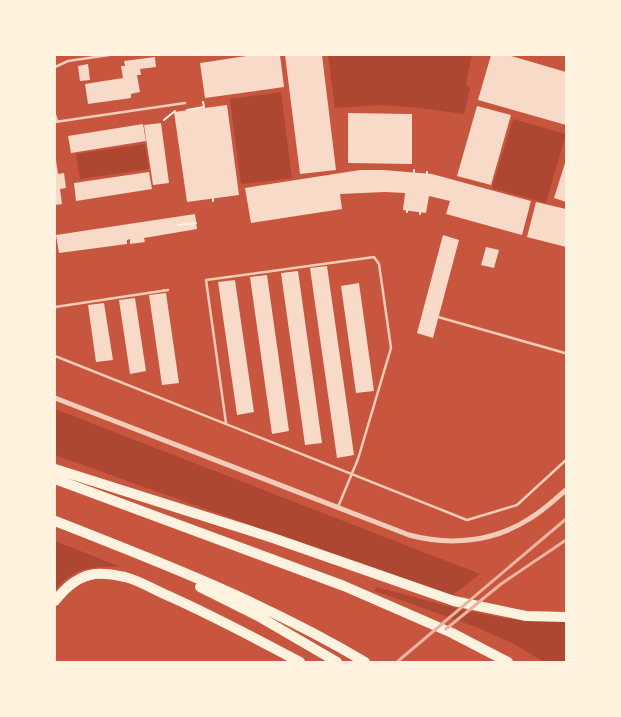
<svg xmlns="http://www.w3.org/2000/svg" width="621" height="717" viewBox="0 0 621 717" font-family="'Crimson Pro',serif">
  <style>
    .green { fill: #ae4732 }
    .building { fill: #f7dbc8 }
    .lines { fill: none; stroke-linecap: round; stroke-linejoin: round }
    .path { stroke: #fff3e0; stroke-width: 2 }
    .service { stroke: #f1ccb7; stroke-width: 2.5 }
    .minor { stroke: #f1ccb7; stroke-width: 5 }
    .motorway { stroke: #fff3e0; stroke-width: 10 }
    .rail { stroke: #e9b49f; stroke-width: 3 }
  </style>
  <rect width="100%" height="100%" fill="#c8553d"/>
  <path class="green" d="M328,55H472L466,83L470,89L464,114L420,108L382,105L335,108Z
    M281,92L292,178L241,184L230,99Z
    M513,119L566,134L546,203L492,188Z
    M145,144L149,169L80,179L76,154Z
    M55,409L480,574L450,597L55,455Z
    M55,541L121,567C94,566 72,567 55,591Z
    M376,587C419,598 460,611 504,618C525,621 545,621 566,622V662H544L514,644L476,627L375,591Z"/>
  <path class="building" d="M253,55H280L284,87L205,98L200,63Z
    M285,55H322L336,170L300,174Z
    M491,55H508L566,72V125L478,100Z
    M155,57L156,67L140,69L141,75H137L140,92L131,94V98L88,104L85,84L123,78L121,66H125L124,61Z
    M88,64L90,80L80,81L78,66Z
    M227,105L239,195L187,202L174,112Z
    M477,106L511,115L491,185L457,176Z
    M348,113L412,114V164L348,163Z
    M161,123L169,183L153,185L144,125Z
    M143,124L146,141L71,153L68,136Z
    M56,160L58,174L64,173L66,188L60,189L62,204L55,205Z
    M566,160V202L554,198Z
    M360,170H383L432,174L531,201L522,235L446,214L450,201L429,196L426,213L403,210L405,193L385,192L340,194L342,209L251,223L245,188Z
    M149,172L152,189L76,201L74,183Z
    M536,202L566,209V247L527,237Z
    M195,214L197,229L144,238L145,242L130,244V239L127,240V244L59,253L56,235Z
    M443,235L459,240L433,338L417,333Z
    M486,247L499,250L494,268L481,265Z
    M327,266L354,455L337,458L310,268Z
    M298,271L322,443L305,445L281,273Z
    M267,275L289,431L272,434L250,277Z
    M235,280L254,412L237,415L218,282Z
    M359,283L374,391L356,393L341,286Z
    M166,293L179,383L162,385L149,295Z
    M135,298L146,371L130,374L119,300Z
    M104,303L113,360L96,362L88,305Z"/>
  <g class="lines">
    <path class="path" d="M187,110L204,107L203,102
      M164,120L175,111
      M414,172V170
      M427,174V172
      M213,199V201
      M407,212V210
      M420,214V212
      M178,225L196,223"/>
    <path class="service" d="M55,67L68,61L109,55
      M55,115L57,121
      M55,122L185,103
      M55,307L168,290
      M438,317L565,353
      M55,356L467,520L517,505L566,460
      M226,423L206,280L374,257L379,264L391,348L358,459L338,507"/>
    <path class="minor" d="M55,398L409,535C450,546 493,542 529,519C543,511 554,500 566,490"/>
    <path class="motorway" d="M55,469L273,538L454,601L526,616L566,617
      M55,479L344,586L452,633L508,662
      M55,521C160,562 268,604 365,662
      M200,587L258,616L337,662
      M55,601C65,588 78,576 95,574C104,573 116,575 125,577C141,581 156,591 171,597C215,617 257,639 300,662"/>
    <path class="rail" d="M446,629L501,584L566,540
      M397,662L566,519"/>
  </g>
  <rect width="621" height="717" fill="none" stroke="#fff3e0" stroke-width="112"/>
</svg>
